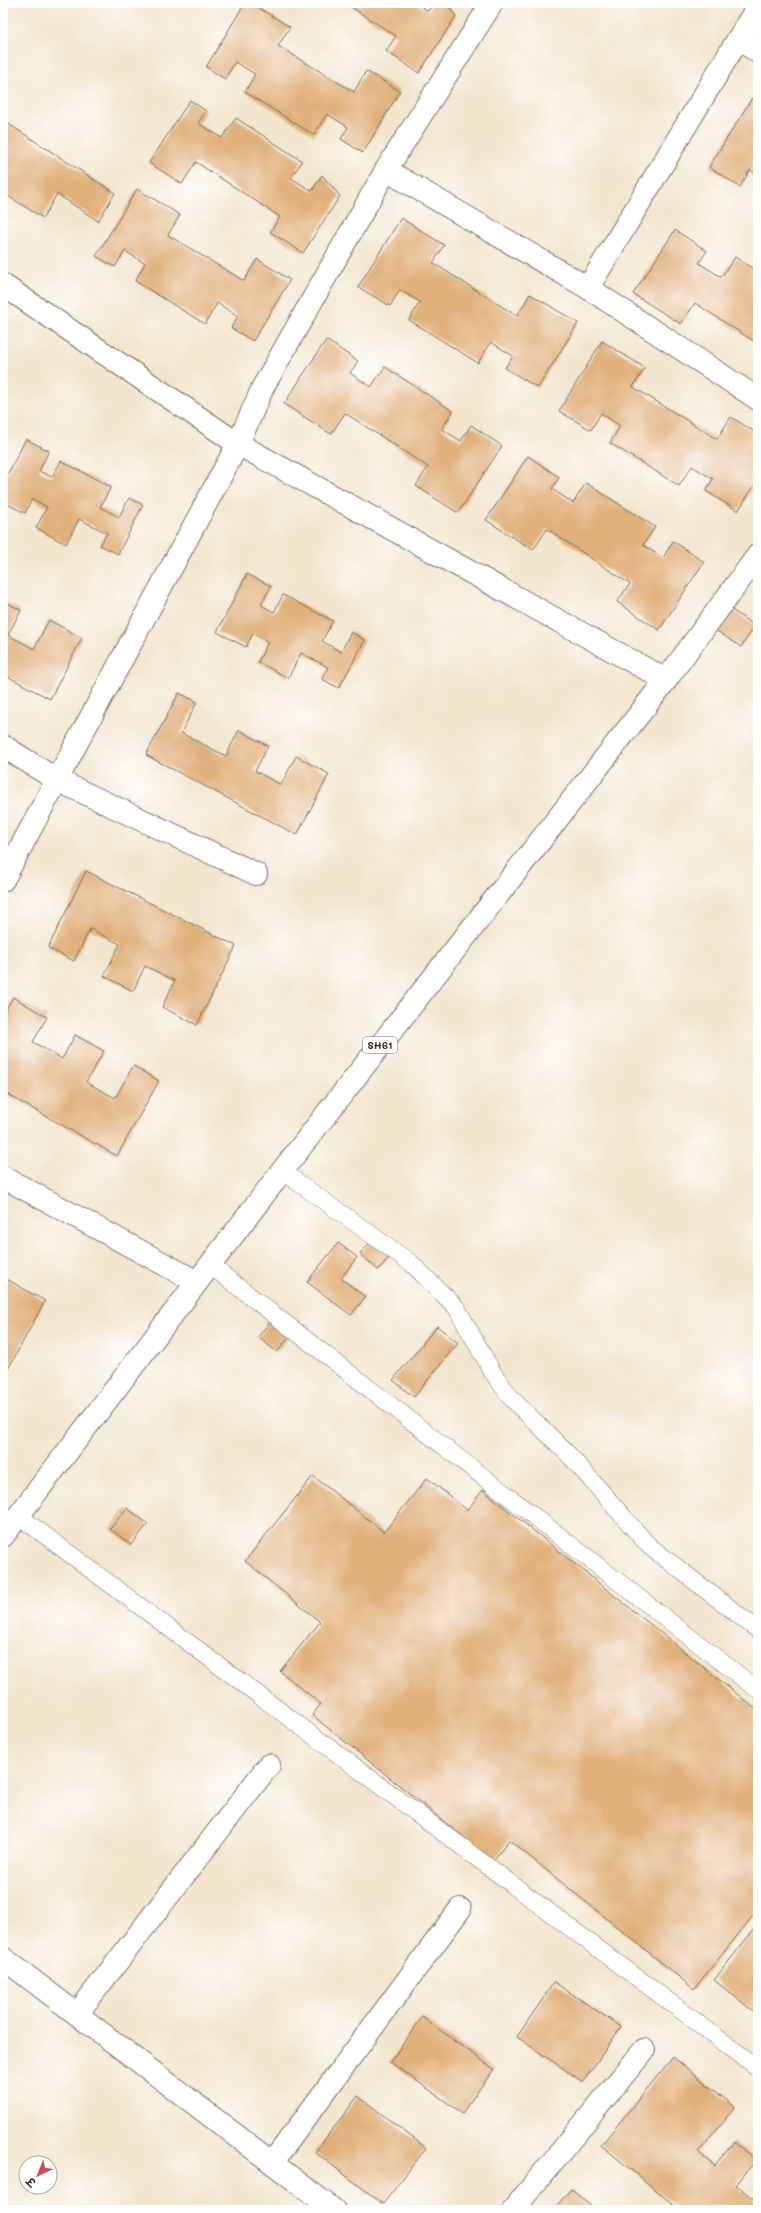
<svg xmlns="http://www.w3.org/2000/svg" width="761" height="2213" viewBox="0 0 761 2213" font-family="Mali,'Playpen Sans Deva',sans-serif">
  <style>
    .building { fill: #e1b17c }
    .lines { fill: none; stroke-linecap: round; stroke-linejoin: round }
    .lane-casing { stroke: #7b6c5c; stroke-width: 18 }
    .street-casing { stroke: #7b6c5c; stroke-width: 24 }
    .secondary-casing { stroke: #7b6c5c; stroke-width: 24 }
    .primary-casing { stroke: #7b6c5c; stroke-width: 24 }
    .lane { stroke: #fff; stroke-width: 17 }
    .street { stroke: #fff; stroke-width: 22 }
    .secondary { stroke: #fff; stroke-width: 22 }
    .primary { stroke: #fff; stroke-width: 22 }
    .labels { text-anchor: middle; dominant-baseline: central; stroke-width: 4; stroke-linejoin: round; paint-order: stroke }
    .shield { fill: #fff; stroke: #766a62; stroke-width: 1 }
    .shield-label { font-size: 10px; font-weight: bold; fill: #3b2a1e }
  </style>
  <rect width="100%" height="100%" fill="#fff"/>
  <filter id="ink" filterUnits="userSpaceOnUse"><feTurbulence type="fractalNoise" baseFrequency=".025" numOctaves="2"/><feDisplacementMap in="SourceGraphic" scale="8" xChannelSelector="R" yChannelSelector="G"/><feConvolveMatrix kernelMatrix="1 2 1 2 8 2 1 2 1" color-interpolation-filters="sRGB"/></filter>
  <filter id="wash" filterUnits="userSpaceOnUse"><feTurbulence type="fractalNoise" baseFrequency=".012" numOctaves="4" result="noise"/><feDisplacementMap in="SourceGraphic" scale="16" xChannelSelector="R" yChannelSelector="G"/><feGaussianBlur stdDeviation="0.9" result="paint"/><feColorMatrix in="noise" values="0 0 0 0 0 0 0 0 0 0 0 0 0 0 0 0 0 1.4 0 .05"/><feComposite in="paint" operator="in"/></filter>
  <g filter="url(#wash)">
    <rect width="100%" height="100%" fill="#f2e6ce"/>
    <g id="blocks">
      <path class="building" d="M245,3H251L290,27L278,46L354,92L366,71L400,91L363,153L341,139L348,127L327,114L314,135L245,92L255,74L235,62L225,79L206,67Z
        M345,3H416L428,11L433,3H446L456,16L419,73L386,51L396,36Z
        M752,98L758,102V175L750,170L740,187L709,167Z
        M190,100L206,111L198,123L222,138L236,118L302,161L291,178L312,191L322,175L340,196L303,253L270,232L280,217L196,162L182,184L149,163Z
        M7,123L115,193L98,221L57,194L43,218L3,193V130Z
        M137,189L180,215L168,235L244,281L257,259L290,280L253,341L231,328L238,316L217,303L205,324L135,281L145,263L125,251L115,267L96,256Z
        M401,218L444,245L433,263L517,316L530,294L578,323L538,388L505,368L513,356L491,342L478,363L409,320L420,302L400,290L390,306L358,287Z
        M675,230L707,251L699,263L721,277L735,257L758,272V344L695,303L681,324L633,294Z
        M326,340L358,361L350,373L371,387L385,367L453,411L442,429L461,441L471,425L502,446L458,513L416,486L428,467L345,413L331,434L284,404Z
        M602,341L645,368L633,387L717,439L731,417L758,434V480L738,511L706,491L713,479L692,466L679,486L610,443L620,426L601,413L591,430L559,411Z
        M26,439L49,451L39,471L52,477L61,461L111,487L100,507L119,517L129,498L143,505L118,554L100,545L107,533L79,519L66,544L36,528L47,507L32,499L25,513L3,502V483Z
        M528,456L559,477L552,489L573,503L586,483L655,527L643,545L663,558L673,541L704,562L659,630L617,602L630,584L547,529L533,550L486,520Z
        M247,574L271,586L261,605L274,612L283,595L333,621L322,641L341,652L351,632L365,640L339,688L322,679L328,667L301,653L288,678L258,662L268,642L253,633L246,647L217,632Z
        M3,601L21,610L8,635L34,649L49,620L82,638L50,699L3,674Z
        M729,608L755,626L741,647L714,629Z
        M179,693L197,702L181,733L226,756L239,730L268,746L255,771L281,785L296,756L329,774L297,835L146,755Z
        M86,871L236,946L197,1025L162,1007L175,981L145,966L133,991L104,976L120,944L90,929L74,961L48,948Z
        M13,997L47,1017L33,1042L62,1059L75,1035L104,1051L86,1082L115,1098L133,1066L159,1081L117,1156L3,1092V1015Z
        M374,1238L392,1254L378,1270L360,1254Z
        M338,1243L357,1257L341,1278L365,1297L351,1315L307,1282Z
        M3,1277L45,1301L8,1369L3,1366Z
        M272,1319L291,1335L277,1352L258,1337Z
        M437,1326L458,1343L414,1397L393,1380Z
        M313,1476L384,1532L427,1478L467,1510L483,1490L758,1711V1910L694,1989L509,1840L493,1861L312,1715L321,1704L280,1671L320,1622L245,1561Z
        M127,1508L148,1524L131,1545L110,1529Z
        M758,1924V2015L714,1980Z
        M554,1982L621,2027L583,2082L517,2037Z
        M422,2017L494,2069L462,2113L390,2062Z
        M673,2057L735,2107L698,2152L714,2166L734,2142L756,2160L736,2185L758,2203L756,2210H680L601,2145Z
        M358,2096L426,2148L383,2204L315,2152Z
        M571,2189L595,2210H553Z"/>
    </g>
  </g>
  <g filter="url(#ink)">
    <use href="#blocks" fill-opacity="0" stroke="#7b6c5c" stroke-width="1"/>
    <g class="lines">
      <defs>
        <path id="lane" d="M282,1171L411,1263L456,1307L493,1373L512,1399L570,1456L649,1546L758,1630
          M210,1265L758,1690
          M19,1516L758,2068"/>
        <path id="street" d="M738,39L758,52
          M386,170L588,288L758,399
          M588,288L758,6
          M3,746L57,780L256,874
          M3,880L238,444L263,387L386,170L492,3
          M3,1177L197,1282
          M3,1958L334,2210
          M77,2014L269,1765
          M272,2163L460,1909
          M513,2210L644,2050"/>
        <path id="secondary" d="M3,285L238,444L666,680"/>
        <path id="primary" d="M3,1536L282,1171L666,680L758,555"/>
      </defs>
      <use href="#lane" class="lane-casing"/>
      <use href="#street" class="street-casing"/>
      <use href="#secondary" class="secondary-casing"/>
      <use href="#primary" class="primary-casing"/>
      <use href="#lane" class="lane"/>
      <use href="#street" class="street"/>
      <use href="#secondary" class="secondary"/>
      <use href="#primary" class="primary"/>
    </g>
  </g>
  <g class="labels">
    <rect class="shield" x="363" y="1037" width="34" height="16" rx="3"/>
    <g class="shield-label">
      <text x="380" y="1045">SH61</text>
    </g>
  </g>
  <rect width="761" height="2213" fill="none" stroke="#fff" stroke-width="16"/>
  <g transform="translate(38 2175) rotate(224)"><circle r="19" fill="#ffffff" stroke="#b1aaa5"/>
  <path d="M0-3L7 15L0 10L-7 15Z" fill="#d1495b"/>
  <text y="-6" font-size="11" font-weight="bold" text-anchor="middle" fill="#3b2a1e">उ</text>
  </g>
</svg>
